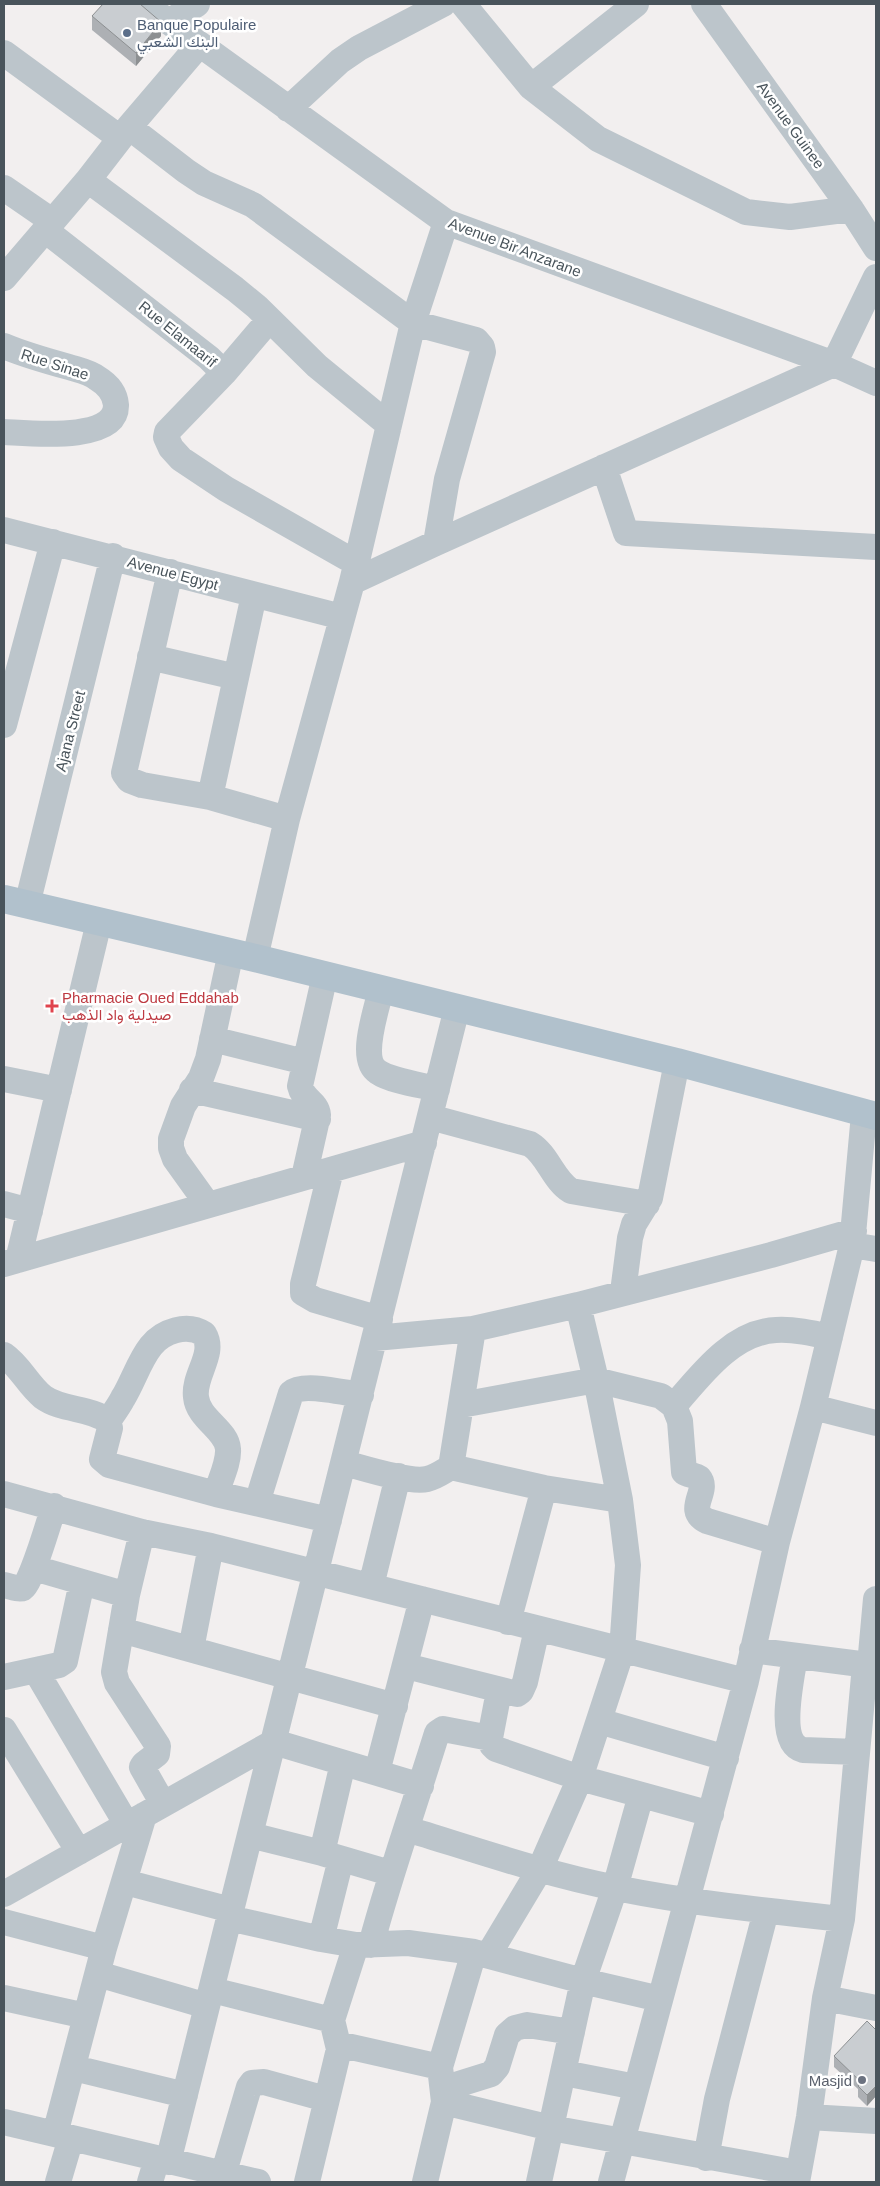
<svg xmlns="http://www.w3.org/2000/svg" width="880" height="2186" viewBox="0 0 880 2186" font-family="Arial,Vazirmatn,sans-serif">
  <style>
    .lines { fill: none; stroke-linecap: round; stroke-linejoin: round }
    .minor { stroke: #bcc5cb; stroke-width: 26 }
    .major { stroke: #b1c1cc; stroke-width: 28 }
    .wall { fill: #adb0b4 }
    .shaded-wall { fill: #8d9092 }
    .building { fill: #c9cdd1; stroke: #8d9092 }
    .service-dot { fill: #5c6f8a; stroke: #fff; stroke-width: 2 }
    .health-dot { fill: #e0444e; stroke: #fff; stroke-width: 2 }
    .worship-dot { fill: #6b7280; stroke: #fff; stroke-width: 2 }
    .labels { text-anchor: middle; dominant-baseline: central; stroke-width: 5; stroke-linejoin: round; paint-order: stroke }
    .service-label { font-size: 15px; fill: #4e5e75; stroke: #fff; text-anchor: start }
    .street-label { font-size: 15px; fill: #49545b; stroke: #fff }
    .health-label { font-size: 15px; fill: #be3a42; stroke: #fff; text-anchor: start }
    .worship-label { font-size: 15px; fill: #5b616d; stroke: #fff; text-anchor: end }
  </style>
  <rect width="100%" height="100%" fill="#f2efef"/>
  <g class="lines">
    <path class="minor" d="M144,4L446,222L834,364L876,383
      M463,4L531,87L598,139L746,212L790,217L851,209
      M704,4L851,209L876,248
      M169,22L197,4
      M4,53L120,138
      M531,87L636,4
      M288,109L340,61L359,48L443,4
      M129,127L186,171L204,183L253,205L413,323L476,340L482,347L483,352L447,479L436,543
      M88,180L235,289L257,307L317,366L389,425
      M4,188L52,221
      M45,230L209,358L224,373L167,432L166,437L171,448L181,459L226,489L356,563
      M4,278L88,180L129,127L199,45
      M4,346C25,355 47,361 69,367C78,370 89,372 97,378C107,384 115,393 116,405C117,443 28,433 4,432
      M224,373L269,320
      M604,467L626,533L876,547
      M4,530C117,558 229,589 342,617
      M170,572L124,773L129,780L142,785L210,797L287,819
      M352,582L436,543L834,364L876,277
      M150,657L236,677
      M4,725L53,542
      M210,797L254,595
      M27,905L113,556
      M255,958L287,819L352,582L413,323L446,222
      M381,989C377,1010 358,1059 378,1072C391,1081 421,1085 437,1089
      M212,1039L305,1062
      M4,1079L59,1090
      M192,1090L318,1119
      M430,1117L530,1144C548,1155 553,1180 571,1191L647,1204
      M331,1170L303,1284V1293L315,1300L380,1319
      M304,1177L318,1115C317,1102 303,1100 300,1086L325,975
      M4,1204L30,1211
      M208,1205L175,1159L171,1148V1139L183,1106L201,1078L208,1059L231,952
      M852,1245L876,1249
      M18,1260L99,922
      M4,1264L424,1143
      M623,1292L630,1238L634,1224L650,1198L677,1062
      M375,1338L473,1329L578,1305L771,1255L854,1231
      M4,1355C20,1366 28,1385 43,1397C62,1411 90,1407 108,1421L110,1428L102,1459L109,1465L216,1494L329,1520
      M461,1405L596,1380L661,1396L674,1406L680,1421L684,1472C688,1475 695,1475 699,1478C710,1491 684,1510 707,1521L777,1542
      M674,1406C700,1376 732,1332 776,1330C794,1329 812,1333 830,1337
      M813,1407L876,1423
      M108,1421C113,1414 119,1406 123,1398C133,1382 139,1361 151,1346C163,1331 187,1323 204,1334C216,1354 193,1375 196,1397C198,1419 227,1430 228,1449C229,1463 220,1480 216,1494
      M344,1463C363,1468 409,1483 427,1479C436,1477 444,1471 451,1467L473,1329
      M451,1467L544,1488L620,1500
      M4,1494L142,1532L211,1546L746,1681
      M257,1503L291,1393C303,1382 345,1393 361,1395
      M142,1532L127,1595L114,1672L117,1683L158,1746L157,1754L144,1764L142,1767L163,1804
      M34,1568L127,1595
      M4,1585C9,1586 19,1590 23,1588C31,1583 50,1519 54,1506
      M371,1586L398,1476
      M508,1622L544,1488
      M121,1630L395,1706
      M191,1649L211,1546
      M752,1650L876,1666
      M795,1656C792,1677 776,1743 803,1750L857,1752
      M870,1665L876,1599
      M406,1666L517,1694L521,1691L525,1682L537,1629
      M36,1671L127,1825
      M4,1677L59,1665L65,1661L82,1582
      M499,1691L490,1738L492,1745L496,1749L580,1778L711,1814
      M599,1721L726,1758
      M4,1730L79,1852
      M377,1772L422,1599
      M407,1829C476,1850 545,1874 616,1888C690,1903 767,1911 842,1919
      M250,1835L322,1853L390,1873
      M322,1853L343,1763
      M125,1882L231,1910
      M4,1894L274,1742L421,1786
      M229,1918L321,1939L356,1945L408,1943L474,1952L583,1981L660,1999
      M4,1922L104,1948
      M321,1939L341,1859
      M371,1945C390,1874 415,1804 437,1733L443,1729L490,1738
      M489,1954L540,1869L580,1778L622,1650L628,1565L620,1500L596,1380L578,1305
      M98,1974L207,2006
      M212,1990L332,2020
      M4,1998L86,2016
      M825,1998L876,2008
      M338,2044L440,2067
      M74,2068L185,2095
      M564,2073L636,2087
      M443,2089L491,2074L497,2067L507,2035L515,2028L527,2025L572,2032
      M444,2102L551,2128L798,2173
      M809,2117L876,2121
      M4,2122L258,2182
      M55,2134L104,1948L144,1815
      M706,2158L717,2099L766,1911
      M168,2162L457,1008
      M58,2182L71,2138
      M150,2182L157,2159
      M221,2182L249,2087L252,2083L264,2082L326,2099
      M307,2182L339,2049L332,2020L356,1945
      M425,2182L444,2102L440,2067L474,1952
      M539,2182L583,1981L615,1888L641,1795
      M611,2182L746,1681L777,1542L813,1407L852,1245L864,1114
      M797,2182L809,2117L825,1998L842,1919L865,1665"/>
    <path class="major" d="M4,899L255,958L677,1062L876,1116"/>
  </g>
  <path class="wall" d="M92,16L161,36L136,66L92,30Z
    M876,2030V2096L867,2106L858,2097V2089L834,2067V2056Z"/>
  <path class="shaded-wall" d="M161,22V36L136,66V53Z
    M876,2086V2096L867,2106V2095Z"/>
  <path class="building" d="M103,4H140L161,22L136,53L92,16Z
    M867,2021L876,2030V2086L867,2095L858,2086L861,2082L834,2056Z"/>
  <circle class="service-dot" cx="127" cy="33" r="5"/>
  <path class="health-dot" d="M49.5 998.5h5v5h5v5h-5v5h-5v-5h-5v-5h5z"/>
  <circle class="worship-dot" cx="862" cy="2080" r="5"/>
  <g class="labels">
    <g class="service-label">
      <text x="137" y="24">Banque Populaire<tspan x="137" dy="17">البنك الشعبي</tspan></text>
    </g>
    <g class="street-label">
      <text transform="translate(791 125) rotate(54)">Avenue Guinee</text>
      <text transform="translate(515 247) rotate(21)">Avenue Bir Anzarane</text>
      <text transform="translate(178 334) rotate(39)">Rue Elamaarif</text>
      <text transform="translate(55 364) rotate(18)">Rue Sinae</text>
      <text transform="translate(173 573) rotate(15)">Avenue Egypt</text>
      <text transform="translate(70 731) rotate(-76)">Ajana Street</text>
    </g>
    <g class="health-label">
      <text x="62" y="997">Pharmacie Oued Eddahab<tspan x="62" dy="17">صيدلية واد الذهب</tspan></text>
    </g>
    <g class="worship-label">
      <text x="852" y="2080">Masjid</text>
    </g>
  </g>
  <rect width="880" height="2186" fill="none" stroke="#49545b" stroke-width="10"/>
</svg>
